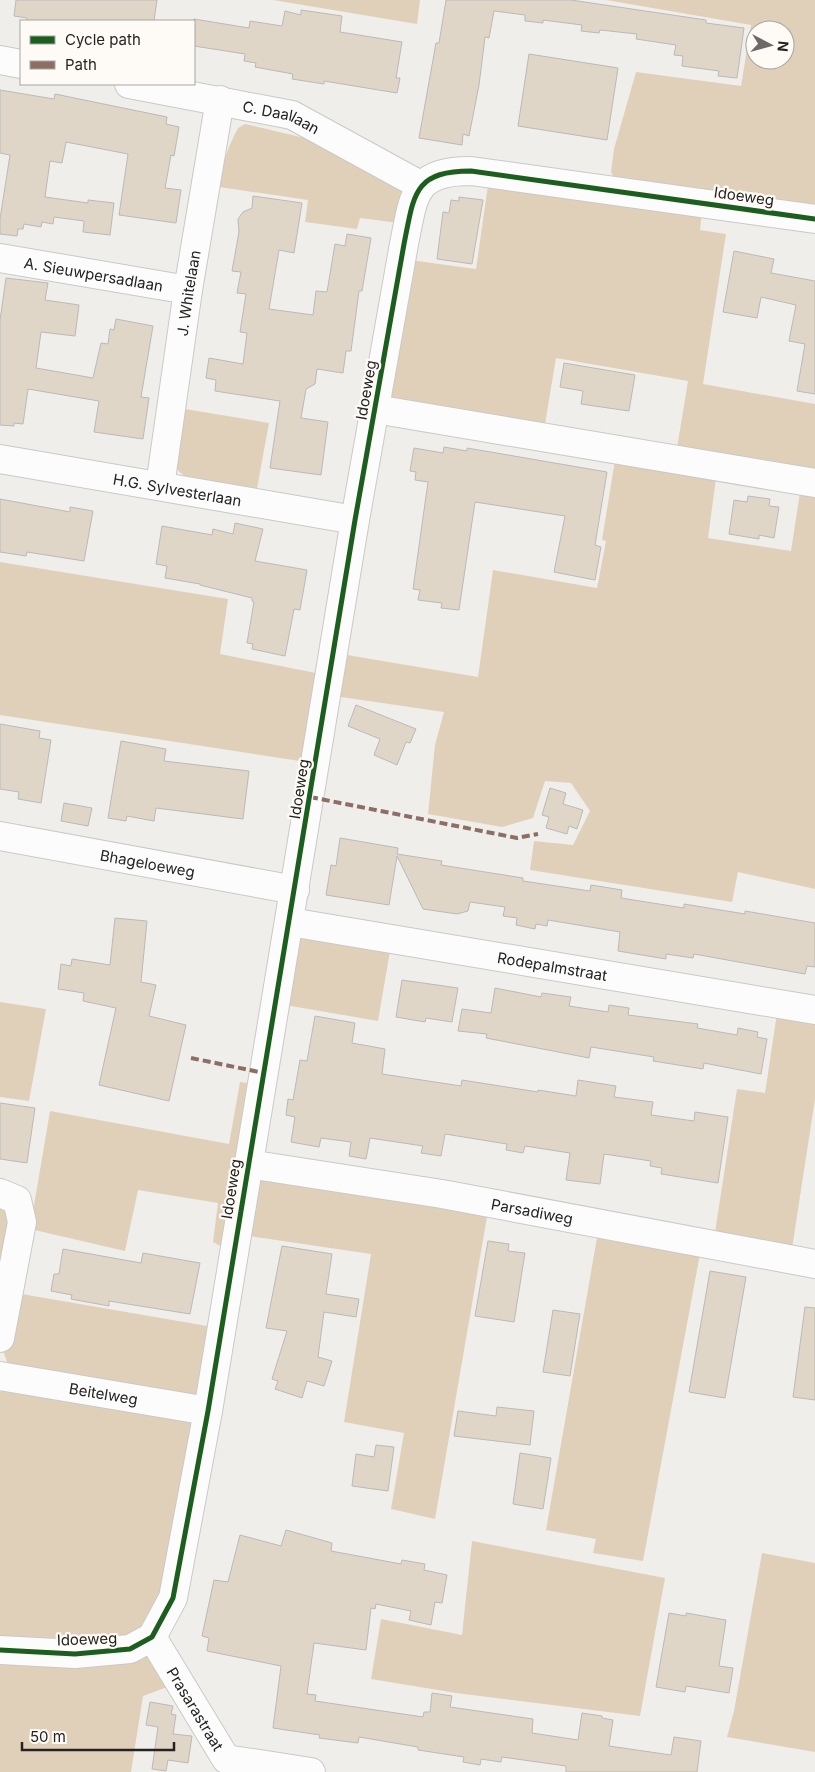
<svg xmlns="http://www.w3.org/2000/svg" width="815" height="1772" viewBox="0 0 815 1772" font-family="Inter,sans-serif">
  <style>
    .green { fill: #e0d0ba; fill-rule: evenodd }
    .building { fill: #e0d6c8; stroke: #bbb9b7 }
    .lines { fill: none; stroke-linecap: round; stroke-linejoin: round }
    .minor-casing { stroke: #cac9c6; stroke-width: 30 }
    .minor { stroke: #fdfcfc; stroke-width: 28 }
    .quiet { stroke: #8d6e63; stroke-width: 4; stroke-dasharray: 8 4; stroke-linecap: butt }
    .cycleway-casing { stroke: #fefbf7; stroke-width: 8 }
    .cycleway { stroke: #1b5e20; stroke-width: 5 }
    .labels { text-anchor: middle; dominant-baseline: central; stroke-width: 4.5; stroke-linejoin: round; paint-order: stroke }
    .street-label { font-size: 15px; fill: #242321; stroke: #fefbf7 }
  </style>
  <rect width="100%" height="100%" fill="#f0eeeb"/>
  <path class="green" d="M273,0H420L417,24Z
    M606,0H815V212L617,183L611,172L614,149L636,72L741,86L751,25ZM755,30H785V60H755Z
    M245,124L313,140L402,191L405,201L399,223L360,218L357,229L305,222L308,200L219,187C221,165 228,147 238,128Z
    M489,178L702,210L700,230L726,234L703,384L815,404V478L676,454L688,381L556,358L544,430L404,410L386,396L410,260L476,269Z
    M179,408L269,423L256,494L189,480L175,468Z
    M616,454L717,471L708,538L791,551L801,486L815,488V889L738,872L732,902L530,870L534,841L573,845L590,811L571,783L545,781L533,818L502,827L428,814L435,745L444,712L334,696L341,654L478,677L493,570L597,588L606,541L602,540Z
    M0,562L228,599L220,654L321,674L306,762L0,715Z
    M297,937L391,945L378,1021L285,1005Z
    M0,1002L46,1009L29,1101L0,1097Z
    M777,1013L815,1019V1099L791,1255L714,1239L737,1089L765,1093Z
    M240,1082L255,1084L226,1249L213,1242L218,1203L138,1190L125,1251L30,1229L50,1111L229,1144Z
    M261,1176L488,1211L435,1519L391,1509L404,1433L344,1422L371,1254L243,1235Z
    M0,1204L12,1214L0,1281Z
    M598,1232L700,1254L643,1561L593,1553L596,1539L546,1530Z
    M16,1293L213,1327L201,1397L13,1368L7,1362L4,1353Z
    M10,1384L191,1418L197,1428L158,1614L133,1639L0,1643V1392Z
    M472,1541L665,1578L640,1716L456,1693L371,1679L381,1619L462,1635Z
    M762,1553L815,1563V1752L727,1737L734,1711Z
    M144,1655L157,1662L170,1686L143,1696L131,1772H0V1658Z"/>
  <path class="building" d="M16,0H157L154,21H27V18L14,16Z
    M446,0H571L706,20V23L744,28L737,78L718,76L719,71L682,66L683,56L674,55L676,45L636,39L637,34L600,30L599,33L581,31L582,25L543,20V23L525,21V15L494,11L489,38L485,37L479,85L469,136L463,134L462,145L419,138L436,43H439Z
    M301,10L342,16L340,32L402,42L396,78H400L397,93L324,81V84L292,79L293,74L255,67L256,63L244,61L245,54L194,46V19L249,28L250,21L282,26L285,11L301,15Z
    M529,54L618,68L607,140L518,126Z
    M0,90L54,99L55,94L167,117L166,124L179,127L174,156L171,155L165,188L181,190L176,223L119,215L128,154L66,142L62,163L50,161L45,197L88,203V200L114,203L110,235L83,232L84,221L54,217L53,224L42,222L41,227L24,224L23,229H18L17,236L0,234V219L10,155L0,153Z
    M253,196L302,203L294,253L279,250L269,309L313,315L316,291L327,292L335,244L345,246L347,234L371,238L362,291H359L351,351H346L343,373L317,369L315,384L306,389L301,418L328,422L321,475L270,468L280,401L215,391L216,380L206,378L209,358L243,364L247,333L240,332L246,294L237,293L241,272L232,271L239,232L238,219L243,212L252,208Z
    M459,197L483,200L472,264L437,259L443,212L449,213L451,200L459,201Z
    M734,251L774,259L771,273L815,281V394L797,391L805,344L789,341L796,305L761,297L757,318L723,312Z
    M6,278L48,283L45,300L79,305L75,336L41,332L36,368L93,378L101,343L108,344L110,329L114,330L116,319L153,326L141,397L149,398L143,439L94,432L99,401L28,389L23,424L14,423V426L0,425V320Z
    M564,363L635,375L629,411L581,404L583,391L560,387Z
    M444,447L467,451V448L607,472L595,545L601,547L595,580L554,572L565,516L475,502L459,610L441,608L442,603L418,600L420,590L413,589L428,482L415,480L416,472L410,471L414,448L443,453Z
    M748,496L770,499L769,506L779,507L774,538L759,535V539L729,534L734,500L747,502Z
    M0,499L70,512V507L93,511L84,561L27,552L26,556L0,552Z
    M235,523L263,529L255,561L307,570L300,610L294,609L285,656L252,649L253,644L247,643L254,602L252,601V598L200,585V584L165,578L167,566L156,564L162,526L212,535L213,529L233,534Z
    M356,705L416,729L410,743L406,742L397,765L374,755L380,739L348,726Z
    M0,724L40,731L39,738L51,740L41,803L18,799L19,792L0,789Z
    M121,741L166,749L164,761L249,771L243,819L156,808L154,821L127,816L126,821L108,818Z
    M550,788L566,793L563,804L583,810L577,829L569,826L567,834L546,828L549,817L542,815Z
    M64,803L92,808L88,826L61,821Z
    M340,838L398,848L397,854L442,861L441,865L523,878V881L590,891L591,885L622,890L621,898L684,908V904L745,914V911L815,923V967L807,966L805,974L694,954L693,958L666,954V959L618,951L620,932L548,920L547,926L536,924L535,929L516,925L517,918L503,916L505,907L470,902L468,911L457,914L423,909L397,856L389,905L326,895L331,865L336,866Z
    M115,918L147,921L141,982L156,985L149,1016L186,1025L169,1101L99,1085L116,1008L83,1001L84,993L58,989L61,964L71,966L72,959L110,965Z
    M402,980L458,988L452,1022L426,1018L425,1022L396,1017Z
    M495,988L541,997L542,993L571,997L569,1006L608,1012L609,1005L629,1008L628,1015L698,1024L697,1028L737,1035L738,1028L758,1032L757,1037L767,1039L761,1074L704,1063L703,1069L653,1061L654,1057L591,1047L589,1058L486,1038L487,1034L458,1031L462,1009L491,1013Z
    M315,1016L355,1023L352,1043L385,1049L382,1074L461,1086L462,1080L538,1092V1090L576,1096L578,1080L616,1086L614,1097L653,1102L651,1115L694,1121L695,1112L728,1117L718,1183L661,1174L662,1168L650,1166L651,1161L604,1154L600,1184L566,1180L570,1153L525,1146L523,1153L506,1150L507,1144L445,1134L441,1156L421,1153L423,1146L370,1138L366,1159L349,1156L351,1142L321,1138L319,1147L291,1142L295,1117L286,1115L288,1099L293,1100L300,1060L307,1061Z
    M0,1103L35,1108L27,1163L0,1159Z
    M488,1241L509,1244L508,1251L525,1253L514,1322L475,1316Z
    M282,1246L332,1254L326,1294L359,1299L356,1317L324,1312L318,1357L332,1361L324,1386L307,1381L302,1398L275,1389L278,1381L272,1379L287,1331L266,1328Z
    M63,1249L141,1263L143,1253L200,1263L190,1314L109,1301V1306L71,1299L72,1295L51,1291L54,1274H59Z
    M710,1271L746,1277L725,1398L689,1392Z
    M805,1307L815,1308V1400L793,1397Z
    M553,1310L580,1314L570,1376L543,1372Z
    M497,1407L534,1411L530,1445L454,1436L458,1411L496,1416Z
    M376,1445L394,1447L388,1491L352,1486L356,1454L374,1457Z
    M520,1453L551,1458L543,1509L513,1504Z
    M286,1530L332,1543L331,1551L401,1564L402,1560L425,1564L424,1570L447,1575L442,1603L435,1602L431,1625L409,1620L411,1611L376,1604L375,1609L371,1608L366,1650L314,1643L307,1694L316,1695L315,1701L423,1717L424,1712H430L432,1693L452,1696L450,1707L533,1719L532,1733L578,1740L582,1713L602,1716V1718L613,1720L609,1746L671,1755L674,1737L701,1741L697,1772H566V1766L502,1757L501,1762L481,1759L480,1765L463,1762L464,1757L418,1750V1747L359,1737L358,1743L319,1738L320,1735L273,1728L281,1666L207,1651L209,1638L202,1636L214,1580L228,1582L240,1535L281,1546Z
    M669,1613L686,1616V1613L726,1620L719,1666L733,1668L729,1693L686,1686L685,1692L656,1687Z
    M150,1702L173,1706L171,1714L176,1715L173,1734L192,1736L188,1763L168,1760L166,1771L152,1769L158,1727L146,1725Z"/>
  <g class="lines">
    <defs>
      <g id="minor">
        <path d="M0,60L21,64"/>
        <path id="s1" d="M129,84L292,115L420,185"/>
        <path id="s2" d="M0,258L188,290"/>
        <path d="M375,409L815,483"/>
        <path id="s3" d="M0,459L355,520"/>
        <path id="s4" d="M160,486L188,290L220,100"/>
        <path id="s5" d="M0,836L295,890"/>
        <path id="s6" d="M290,922L815,1010"/>
        <path id="s7" d="M248,1164L442,1194L815,1264"/>
        <path d="M0,1193L17,1200L22,1222L0,1338"/>
        <path id="s8" d="M0,1376L208,1411"/>
        <path id="s9" d="M152,1637L226,1759L311,1772"/>
        <path d="M0,1650L75,1654L130,1649L152,1637L173,1598L208,1411L355,520L404,244C414,195 413,171 471,171L815,219"/>
      </g>
    </defs>
    <use href="#minor" class="minor-casing"/>
    <use href="#minor" class="minor"/>
    <path class="quiet" d="M310,797L517,838L538,834
      M191,1058L264,1073"/>
    <defs>
      <path id="cycleway" d="M0,1650L75,1654L130,1649L152,1637L173,1598L208,1411L355,520L404,244C414,195 413,171 471,171L815,219"/>
    </defs>
    <use href="#cycleway" class="cycleway-casing"/>
    <use href="#cycleway" class="cycleway"/>
  </g>
  <g class="labels">
    <g class="street-label">
      <text stroke="none"><textPath href="#s1" startOffset="156">C. Daallaan</textPath></text>
      <text transform="translate(744 196) rotate(8)">Idoeweg</text>
      <text stroke="none"><textPath href="#s2" startOffset="95">A. Sieuwpersadlaan</textPath></text>
      <text stroke="none"><textPath href="#s4" startOffset="195">J. Whitelaan</textPath></text>
      <text transform="translate(366 390) rotate(-80)">Idoeweg</text>
      <text stroke="none"><textPath href="#s3" startOffset="180">H.G. Sylvesterlaan</textPath></text>
      <text transform="translate(299 789) rotate(-81)">Idoeweg</text>
      <text stroke="none"><textPath href="#s5" startOffset="150">Bhageloeweg</textPath></text>
      <text stroke="none"><textPath href="#s6" startOffset="266">Rodepalmstraat</textPath></text>
      <text transform="translate(231 1189) rotate(-81)">Idoeweg</text>
      <text stroke="none"><textPath href="#s7" startOffset="288">Parsadiweg</textPath></text>
      <text stroke="none"><textPath href="#s8" startOffset="105">Beitelweg</textPath></text>
      <text transform="translate(87 1639) rotate(-2)">Idoeweg</text>
      <text stroke="none"><textPath href="#s9" startOffset="84">Prasarastraat</textPath></text>
    </g>
  </g>
  <rect x="20" y="20" width="175" height="65" fill="#fefbf7" stroke="#a7a5a1"/>
  <rect x="30" y="36" width="25" height="8" fill="#1b5e20" stroke="#a7a5a1"/>
  <text x="65" y="45" font-size="15" fill="#242321">Cycle path</text>
  <rect x="30" y="61" width="25" height="8" fill="#8d6e63" stroke="#a7a5a1"/>
  <text x="65" y="70" font-size="15" fill="#242321">Path</text>
  <g transform="translate(770 45) rotate(96)"><circle r="24" fill="#fefbf7" stroke="#a7a5a1"/>
  <path d="M0-4L9 19L0 12L-9 19Z" fill="#6b6a68"/>
  <text y="-8" font-size="14" font-weight="bold" text-anchor="middle" fill="#242321">N</text>
  </g>
  <path d="M22 1742v8h152v-8" fill="none" stroke="#242321" stroke-width="2.5"/>
  <text x="30" y="1742" font-size="15" fill="#242321" stroke="#fefbf7" stroke-width="4" paint-order="stroke">50 m</text>
</svg>
